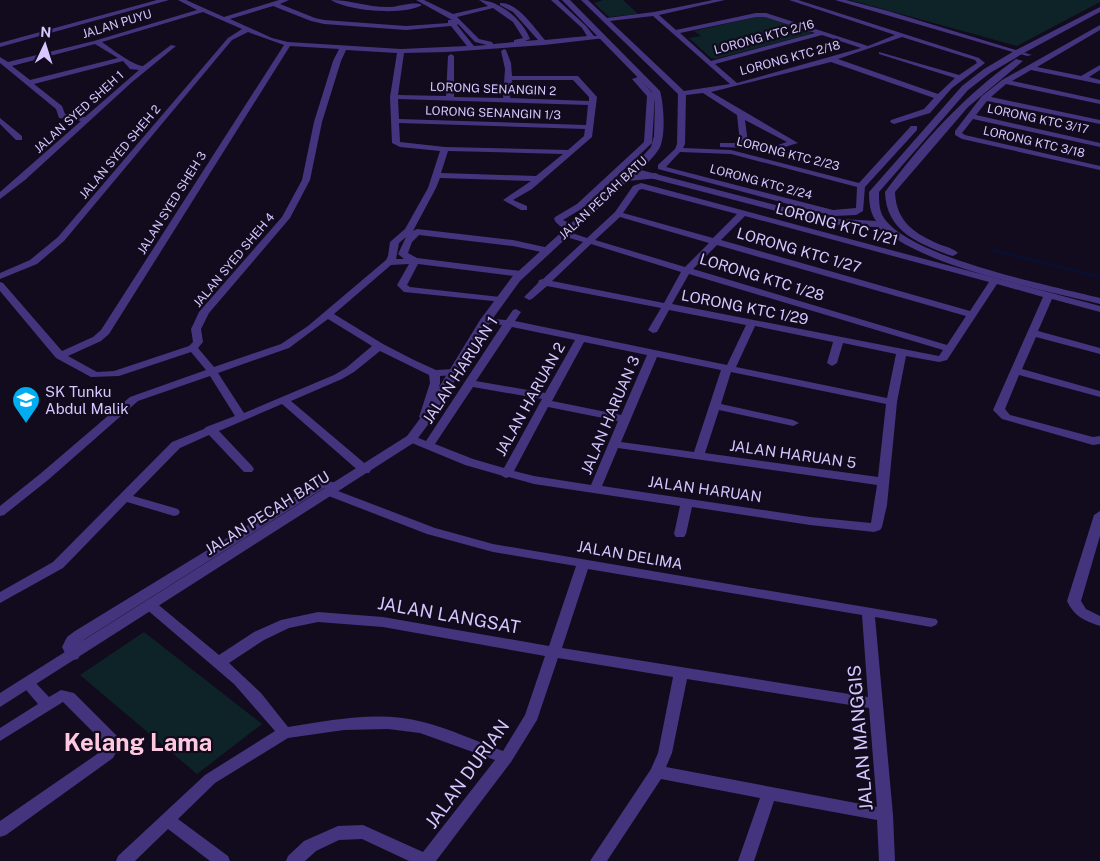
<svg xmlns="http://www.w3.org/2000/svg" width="1100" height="861" viewBox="0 0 1100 861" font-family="'Public Sans',sans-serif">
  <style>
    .green { fill: #0e2327 }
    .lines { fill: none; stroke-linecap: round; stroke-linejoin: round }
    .stream { stroke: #071039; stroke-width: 2 }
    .minor { fill: #44347d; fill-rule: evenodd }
    .tertiary { fill: #44347d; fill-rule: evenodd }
    .labels { text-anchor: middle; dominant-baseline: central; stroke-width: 4.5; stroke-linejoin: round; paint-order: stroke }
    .far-street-label { font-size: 12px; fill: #d7c6ff; stroke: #110b1d }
    .street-label { font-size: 15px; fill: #d7c6ff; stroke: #110b1d }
    .poi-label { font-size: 15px; fill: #d7c6ff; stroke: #110b1d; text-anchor: start }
    .near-street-label { font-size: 18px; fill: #d7c6ff; stroke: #110b1d }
    .near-district-label { font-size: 24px; font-weight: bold; fill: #ffc8e1; stroke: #110b1d }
  </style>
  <rect width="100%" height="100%" fill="#110b1d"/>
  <path class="green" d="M603,0H623L638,14L609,17L594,3Z
    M850,0H1100V2L1017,46Z
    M760,16H766L810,31L811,34L715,59L711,58L689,38L701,36L694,31Z
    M144,632L262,724L197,774L80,675Z"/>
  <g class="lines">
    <path class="stream" d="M992,250L1100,277"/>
    <path class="minor" d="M178,0H186L224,17L279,0H289L280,4L315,18L324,20L406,26L448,23V20H452L416,0H424L453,14L488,6L479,0C499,0 523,20 530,39L525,41L538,40L513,12L500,5V3C518,2 534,28 545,40L587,36L582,28L551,0H558L586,26L594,36H605V38L544,45L447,52L404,53L398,95L446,96L448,56L451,54L454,56V97L503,98L505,69L501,51L504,49L506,50L511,63L512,76H578L597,97L592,137L532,189L513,200L527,206V210H521L503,200L531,181L440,178L436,188L413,231L417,229L513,240L549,248L551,250L546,253L513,246L419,235L412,242L408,253L417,258L521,271L526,274L521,277L418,264L407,285L410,287L500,297L503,298L505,300L503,302L404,292L397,285L409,264L391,265L334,314L383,344L414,360L436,370L454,369L459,372L454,375L440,376V383L431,417L425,420L419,417L430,383L429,375L380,351L354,372L342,379L291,401L369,467L371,470L369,473H361L282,404L219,431L252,466L254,469L252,472H244L209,435L180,448L133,496L178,509L180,512L178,515L174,516L127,502L63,568L0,603V592L53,562L172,442L204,429L206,427L235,416L210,376L138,401L48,480L4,515L0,516V506L40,474L130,397L206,370L191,352L119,376L91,377L56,358L0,291V282L3,283L62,351L93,337L101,330L284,45L248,32L232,40L64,241L37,264L0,279V273L30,260L58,237L228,38L242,29L203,12L102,42C112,49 132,65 143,66L171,45L176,46L131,83L25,180L0,199V192L81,121L59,118L56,109L0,63V57L8,62L94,41L197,10ZM273,6L311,21L324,24L406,30L451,26L467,46L401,49L288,42L272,38L230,19ZM493,8L513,22L523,38L514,40V42L493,44L492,42L479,39L457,17ZM458,24L475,42L487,45L474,46L457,25ZM95,44L118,58L30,80L12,66ZM290,46L339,49L333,61L314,122L302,180L282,217L199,312L191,329L193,342L189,346L114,371L97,372L68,356L101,341L109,334ZM346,50L397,53L390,97L392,143L400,147L440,151L428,188L405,229L390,242L388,256L386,260L308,326L281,344L214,367L198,348L203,342L201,329L209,313L290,218L310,180L322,122L341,61ZM123,61L130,69L139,70L85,117L65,114L62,106L34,84ZM512,80H573L589,97V101L510,98ZM398,99L588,105L586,125L399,119ZM399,123L585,129L584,136L568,150L445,147L400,142ZM448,151L563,154L536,176L441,173ZM406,237L398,254L404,259H396L399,243ZM328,319L372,346L346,368L334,375L244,413L218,373L289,348Z
      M331,0C351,0 370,8 391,7C400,6 415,1 422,5C404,16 348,11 331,0Z
      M581,0H588L607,18L654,12L713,0H725L659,15L676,30L756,13H766L868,46L895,35L789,0H798L979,58L985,63L952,88L930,113L894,124L890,122L891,120L924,109L934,98L831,62L711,92L798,143L778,149L720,147V143H740L737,115L703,93L686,95L685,144L683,148L731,150L859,183L911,126H917V130L865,187L863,211L856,215L833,216L658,169V165L675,149L677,144L678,94ZM653,16L730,84L684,91L610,21ZM756,17H765L815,33L711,61L680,33ZM822,35L861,48L737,83L715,64ZM902,37L975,60L977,63L959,75L879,52V54L955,78L938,94L838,59ZM745,120L787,142L778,145L748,143ZM680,152L731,154L857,187L856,208L833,210L666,167Z
      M835,0H846L888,11L1032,55L1027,56Z
      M1100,25V30L1037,67L1081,76L1100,65V70L1089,77L1100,80V84L1031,70L1012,81L1100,100V104L1006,84L991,97L1100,120V124L987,101L976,115L1100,143V147L973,119L962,133L965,135L1100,166V170L962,139L955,135V131L982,96L1002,80Z
      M641,76L645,78L641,80L655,96L652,143L583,208L563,220L575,226V230C567,231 557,226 554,219L555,217L577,204L644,142L647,96L632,79Z
      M0,118L22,136V140H16L0,124Z
      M631,169H637L826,218L876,221L894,230L890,233L874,227L826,224L631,173Z
      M641,183L1100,306V312L1052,299L1038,331L1100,348V354L1036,337L1022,369L1100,391V397L1019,375L1005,409L1010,415L1093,437L1100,436V444L1093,445L1002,419L993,410L1043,297L997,284L947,360L939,362L906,356L897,402L887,505L882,527L880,530L874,532L810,525L692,507L686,534L684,537H676L674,534L680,506L534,484L509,477L506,478L500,475L465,465L407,441L405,439L411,435L426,441L502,325L482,322L481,320L482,318L506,320L513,310L516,309L521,312L515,321L727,365L746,325L669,310L657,332L653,333L648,330L661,308L547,286L532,299L529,300L524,297L538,283L539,280L543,279L583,242L563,236V232L566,231L587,238L615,212L633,186ZM642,189L737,214L713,238L623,213L639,190ZM745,216L989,282L970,311L721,240ZM620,217L709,243L685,267L595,240ZM591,244L681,272L664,303L552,281ZM717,245L966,316L947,345L693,269ZM689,274L943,350L939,356L672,304ZM755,326L833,342L827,363L832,366L837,363L843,343L896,354L887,398L736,367ZM512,327L575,340L545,393L476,381ZM584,342L647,355L621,415L552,401ZM657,357L721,370L694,452L621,442ZM731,372L886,404L878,477L705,453L719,410L793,426L799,423L793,420L721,404ZM473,387L542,399L504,468L473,459L435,444ZM548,407L618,421L591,485L534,476L514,471ZM618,448L877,485L871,523L810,517L602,486Z
      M322,480L342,484L344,487L338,491L435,528L493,544L936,619L938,622L936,625L931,627L875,617L893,815L895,861H879L877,820L774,801L754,861H738L760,798L661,779L607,861H590L651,769L658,753L673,677L558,658L537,720L511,762L436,861H409L362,839L339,840L316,851L305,861H286L288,856L304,841L338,826L363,825L423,852L495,760L420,733L388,729L344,730L288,738L215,783L178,819L228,856L230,861H210L168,829L135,861H116L118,856L205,775L275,731L234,684L145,608L143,605L145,602H155L219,655L254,632L281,620L318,612L383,617L549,646L576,566L493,552L427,534L326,495L324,492L327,489L324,488L85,639L76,647L80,655L78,659L73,660L68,659L62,647L67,637L75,631ZM588,569L862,615L868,697L562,648ZM318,622L383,627L545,656L525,715L503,751C476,741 450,729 423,722C380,710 331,720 288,727L261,693L229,663L264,640L289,628ZM687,679L869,708L877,807L666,767L672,753Z
      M1100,511V536L1081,601L1086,609L1100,616V626C1084,621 1074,616 1067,601L1094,515Z
      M28,679L33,680L49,697L61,690L74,693L117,736L120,745L113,758L6,835L0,837V821L103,750L106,745L63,702L0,741V728L38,704L21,684L23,680Z"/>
    <path class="tertiary" d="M157,0H169L0,47V43Z
      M562,0H570L660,91C664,105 666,137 659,149C653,158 643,168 635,175L655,173L658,174V178L628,181L520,281L491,321L430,422L415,442L0,707V693L407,436L419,420L480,320L512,277L631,169L651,147L654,136L655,102L652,92Z
      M1100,7V12L1022,54L990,73L968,90L879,192C879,201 879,211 884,218C911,258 1052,286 1100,298V304C1048,291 907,264 876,221C870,213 869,202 869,192L962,86L984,69L1016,50Z
      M1016,59L1023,61L968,107L895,192C896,222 915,234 941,245C947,247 954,249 958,253L953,256L949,255C918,243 886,231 885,192C922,142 965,95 1016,59Z"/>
  </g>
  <defs>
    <symbol id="school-pin" viewBox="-11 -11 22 30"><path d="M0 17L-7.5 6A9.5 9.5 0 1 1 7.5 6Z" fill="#00adf1" stroke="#110b1d"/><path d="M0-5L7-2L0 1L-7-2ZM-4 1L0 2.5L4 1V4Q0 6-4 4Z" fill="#fff"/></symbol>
  </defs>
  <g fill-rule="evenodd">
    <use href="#school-pin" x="10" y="384" width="32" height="43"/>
  </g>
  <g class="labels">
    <g class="far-street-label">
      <text transform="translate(117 24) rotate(-17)">JALAN PUYU</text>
      <text transform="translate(764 37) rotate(-15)">LORONG KTC 2/16</text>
      <text transform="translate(790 58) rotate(-15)">LORONG KTC 2/18</text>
      <text transform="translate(493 89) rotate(2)">LORONG SENANGIN 2</text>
      <text transform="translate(79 112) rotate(-42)">JALAN SYED SHEH 1</text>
      <text transform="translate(493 113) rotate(2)">LORONG SENANGIN 1/3</text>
      <text transform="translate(1038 119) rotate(12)">LORONG KTC 3/17</text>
      <text transform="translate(1034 142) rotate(13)">LORONG KTC 3/18</text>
      <text transform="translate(120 152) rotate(-50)">JALAN SYED SHEH 2</text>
      <text transform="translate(788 154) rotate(14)">LORONG KTC 2/23</text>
      <text transform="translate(761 182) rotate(15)">LORONG KTC 2/24</text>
      <text transform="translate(603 198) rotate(-43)">JALAN PECAH BATU</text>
      <text transform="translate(172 203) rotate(-58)">JALAN SYED SHEH 3</text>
      <text transform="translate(234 260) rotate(-50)">JALAN SYED SHEH 4</text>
    </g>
    <g class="street-label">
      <text transform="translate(837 224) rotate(15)">LORONG KTC 1/21</text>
      <text transform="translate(799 250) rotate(16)">LORONG KTC 1/27</text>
      <text transform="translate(762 277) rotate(17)">LORONG KTC 1/28</text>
      <text transform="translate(745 307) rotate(11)">LORONG KTC 1/29</text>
      <text transform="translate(460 370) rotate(-57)">JALAN HARUAN 1</text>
      <text transform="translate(530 399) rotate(-61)">JALAN HARUAN 2</text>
      <text transform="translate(610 415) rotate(-67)">JALAN HARUAN 3</text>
      <text transform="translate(793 454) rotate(8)">JALAN HARUAN 5</text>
      <text transform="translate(705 489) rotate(8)">JALAN HARUAN</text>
      <text transform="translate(267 513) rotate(-32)">JALAN PECAH BATU</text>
      <text transform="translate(630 555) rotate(10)">JALAN DELIMA</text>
    </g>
    <g class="poi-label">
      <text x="45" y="391">SK Tunku<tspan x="45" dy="17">Abdul Malik</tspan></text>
    </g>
    <g class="near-street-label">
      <text transform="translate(449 615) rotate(10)">JALAN LANGSAT</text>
      <text transform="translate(860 738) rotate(-95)">JALAN MANGGIS</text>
      <text transform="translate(467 774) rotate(-54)">JALAN DURIAN</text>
    </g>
    <g class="near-district-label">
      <text x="138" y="742">Kelang Lama</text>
    </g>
  </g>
  <g transform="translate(45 45) rotate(4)" stroke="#110b1d" stroke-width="4" paint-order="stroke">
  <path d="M0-4L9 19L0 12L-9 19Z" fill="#d7c6ff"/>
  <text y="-8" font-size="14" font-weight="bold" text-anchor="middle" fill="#d7c6ff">N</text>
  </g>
</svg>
